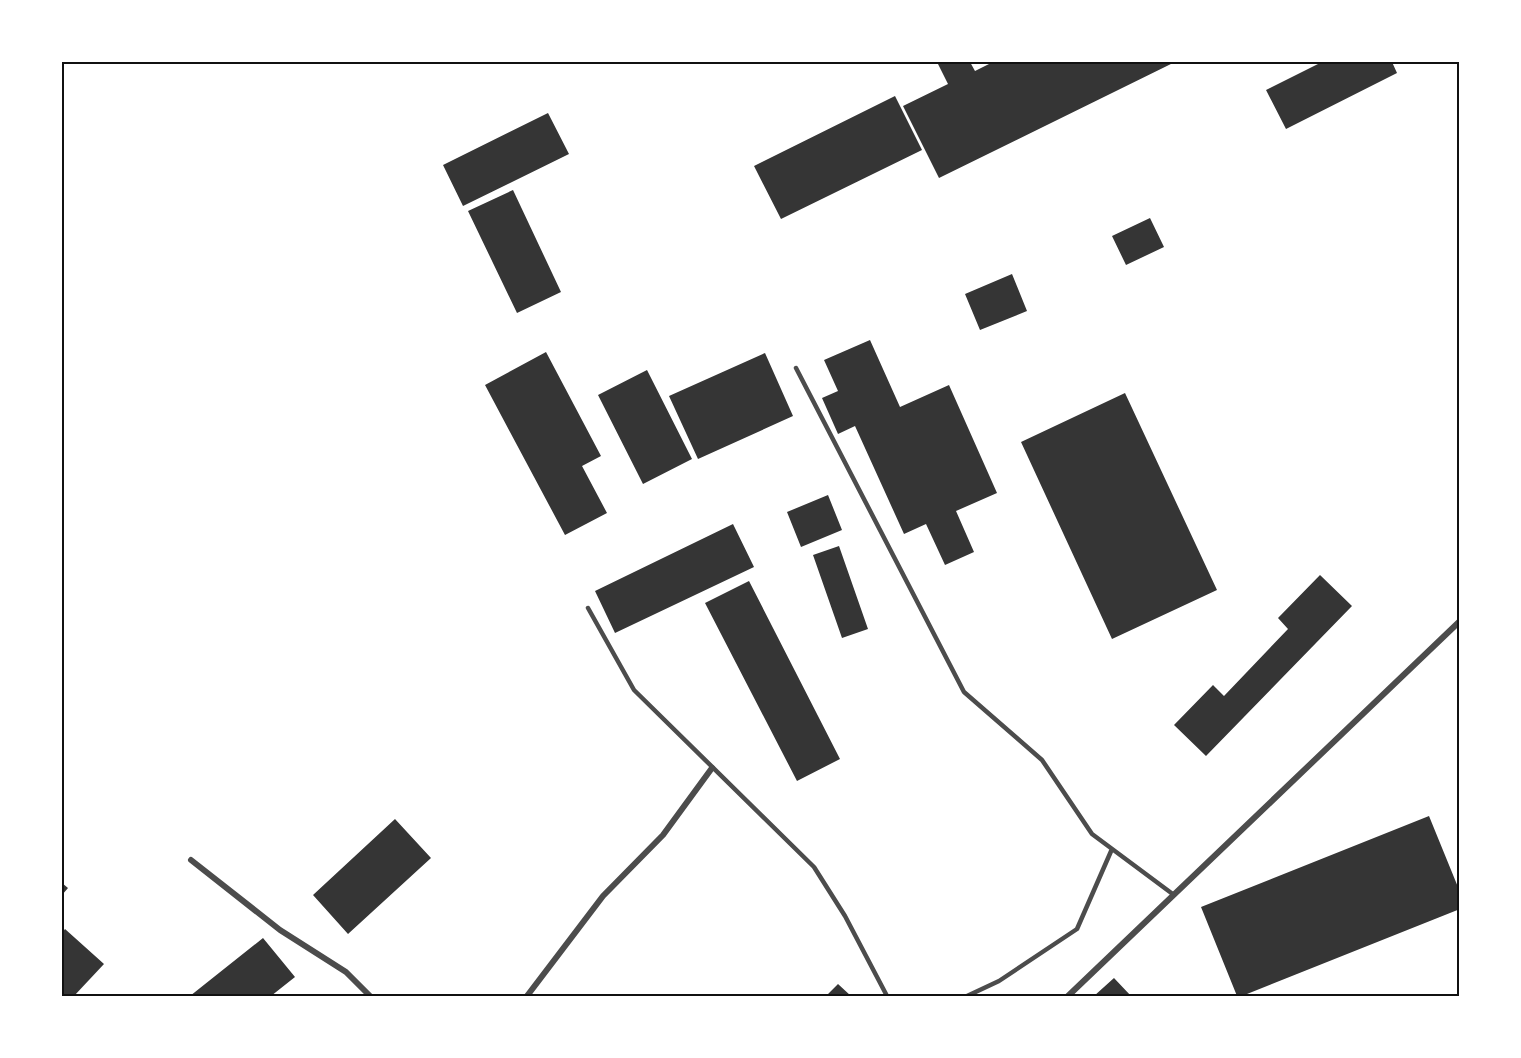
<svg xmlns="http://www.w3.org/2000/svg" width="1521" height="1058" viewBox="0 0 1521 1058" font-family="'Fira Sans Condensed',sans-serif">
  <style>
    .building { fill: #353535 }
    .lines { fill: none; stroke-linecap: round; stroke-linejoin: round }
    .service { stroke: #4c4c4c; stroke-width: 4.5 }
    .minor { stroke: #4c4c4c; stroke-width: 6 }
    .neatline { fill: none; stroke: #111; stroke-width: 2 }
  </style>
  <rect width="100%" height="100%" fill="#fff"/>
  <path class="building" d="M937,62H970L975,71L993,62H1175L939,178L903,106L948,84Z
    M1322,62H1392L1397,73L1286,129L1266,90Z
    M895,96L922,150L781,219L754,166Z
    M548,113L569,154L463,206L443,165Z
    M513,190L561,292L517,313L468,211Z
    M1150,218L1164,247L1126,265L1112,236Z
    M1012,274L1027,311L980,330L965,294Z
    M870,340L900,407L949,385L997,493L956,511L974,552L945,565L926,524L904,534L855,426L838,434L822,398L838,391L824,360Z
    M546,352L601,456L582,466L607,513L565,535L485,385Z
    M765,353L793,416L698,459L669,396Z
    M647,370L692,459L643,484L598,395Z
    M1125,393L1217,590L1112,639L1021,442Z
    M828,495L842,530L801,547L787,512Z
    M733,524L754,567L615,633L595,591Z
    M839,546L868,629L842,638L813,555Z
    M1320,575L1352,606L1206,756L1174,725L1213,685L1224,696L1288,629L1278,618Z
    M749,581L840,759L797,781L705,603Z
    M1429,816L1460,892V909L1242,996H1237L1201,907Z
    M395,819L431,858L348,934L313,895Z
    M62,883L68,888L62,895Z
    M65,929L104,964L74,996H62V933Z
    M263,938L295,977L271,996H190Z
    M1114,978L1131,996H1094Z
    M838,984L851,996H826Z"/>
  <g class="lines">
    <path class="service" d="M796,368L964,692L1042,760L1092,834L1174,895
      M588,608L634,690L814,867L845,916L887,996
      M967,996L999,981L1077,929L1112,849"/>
    <path class="minor" d="M191,860L280,930L346,972L370,996
      M527,996L603,896L663,835L712,768
      M1068,996L1460,621"/>
  </g>
  <rect width="1521" height="1058" fill="none" stroke="#ffffff" stroke-width="126"/>
  <rect x="63" y="63" width="1395" height="932" class="neatline"/>
</svg>
